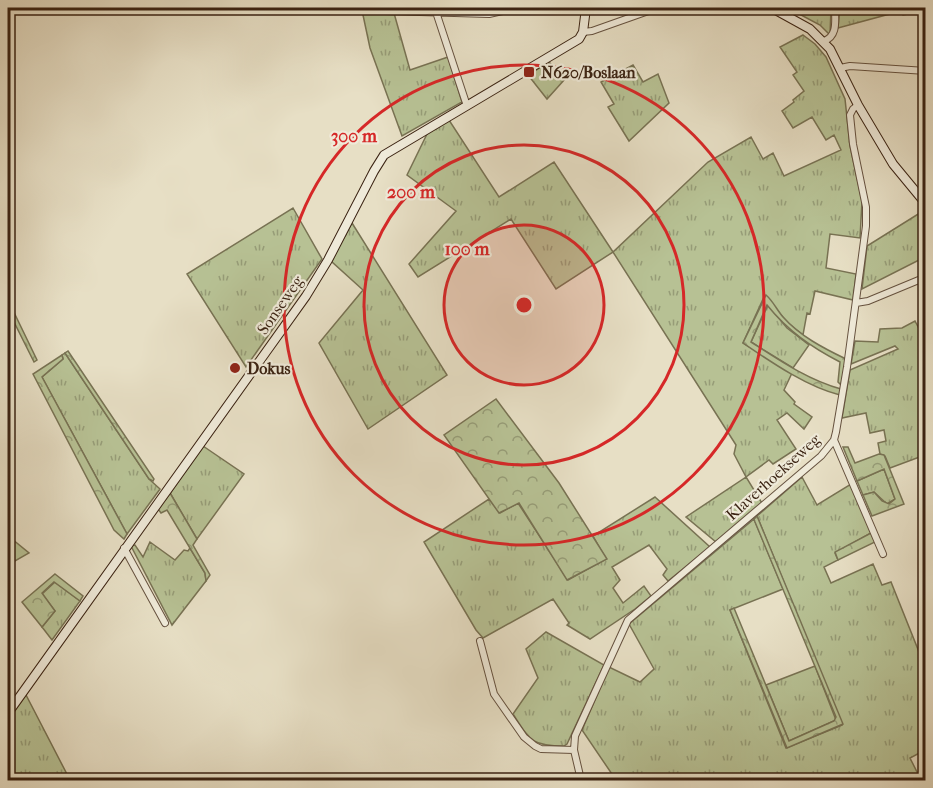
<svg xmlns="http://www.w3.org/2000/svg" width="933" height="788" viewBox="0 0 933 788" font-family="'IM FELL French Canon',serif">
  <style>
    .grass { fill: url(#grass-tufts); stroke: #787253; stroke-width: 1.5 }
    .forest { fill: url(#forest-crowns); stroke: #787253; stroke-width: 1.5 }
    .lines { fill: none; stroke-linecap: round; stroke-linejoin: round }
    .street-casing { stroke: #65513f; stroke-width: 8 }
    .secondary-casing { stroke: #3a2212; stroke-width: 10 }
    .street { stroke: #efead9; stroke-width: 6 }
    .secondary { stroke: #efead9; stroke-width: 8 }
    .ring { fill: none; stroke: #d62828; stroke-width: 3 }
    .poi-dot { fill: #8f2418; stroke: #efead9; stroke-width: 2 }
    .labels { text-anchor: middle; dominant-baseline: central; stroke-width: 4.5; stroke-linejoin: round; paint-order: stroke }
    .poi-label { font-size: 16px; font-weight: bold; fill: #3a2212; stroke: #efead9; text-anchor: start }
    .street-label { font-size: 16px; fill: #3a2212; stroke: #efead9 }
    .centre { fill: #d62828; stroke: #efead9; stroke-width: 3 }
    .ring-label { font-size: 18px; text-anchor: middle; font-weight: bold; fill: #d62828; stroke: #efead9; stroke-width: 4.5; stroke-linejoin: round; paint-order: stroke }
  </style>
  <defs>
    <pattern id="grass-tufts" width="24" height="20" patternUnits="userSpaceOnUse" patternTransform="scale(1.5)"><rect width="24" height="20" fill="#b7c194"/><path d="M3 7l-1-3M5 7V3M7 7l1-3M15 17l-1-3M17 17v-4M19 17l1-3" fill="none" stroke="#969c77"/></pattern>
    <pattern id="forest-crowns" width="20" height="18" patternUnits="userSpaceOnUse" patternTransform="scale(1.5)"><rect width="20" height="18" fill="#b7c194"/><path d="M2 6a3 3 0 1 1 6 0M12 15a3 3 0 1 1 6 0" fill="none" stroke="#969c77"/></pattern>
  </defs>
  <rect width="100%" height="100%" fill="#e7dfc5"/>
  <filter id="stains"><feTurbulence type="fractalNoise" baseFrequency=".00333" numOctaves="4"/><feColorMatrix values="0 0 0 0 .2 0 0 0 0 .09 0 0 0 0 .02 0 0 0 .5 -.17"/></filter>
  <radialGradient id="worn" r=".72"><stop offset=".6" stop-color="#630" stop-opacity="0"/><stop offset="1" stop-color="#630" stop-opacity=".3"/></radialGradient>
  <path class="grass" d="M788,8H831L830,35L820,25Z
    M840,8H925L926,11L903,15L901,11L838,28Z
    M372,13H394L410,70L448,57L462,102L402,136L370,48L363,15L364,13Z
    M803,35L815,44L826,57L845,99L850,146L862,201L860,238L830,234L826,268L856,274L853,300L815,291L810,314L807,313L803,335L788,323L765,296L764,297L743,343L792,373L784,390L795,402L794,404L812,417L804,429L787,413L777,420L796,449L773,464L769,460L746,477L762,503L716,542L686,517L746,477L734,454L736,445L613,252L556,289L511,219L418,277L409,264L456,211L407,175L428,132L449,120L499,197L554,162L613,252L708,162L751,137L763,159L773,153L784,176L841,150L834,135L826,140L812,117L793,128L782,111L794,102L793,100L804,91L793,75L797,72L780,47Z
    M549,62L565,79L547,99L528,75Z
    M633,65L643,82L658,74L669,103L629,141L608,107L614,104L601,82Z
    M293,208L322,259L246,367L187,274Z
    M923,211L925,213V257L862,289L867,246Z
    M352,223L447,375L368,429L319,343L363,290L331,261Z
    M768,305L787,328L809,345L793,368L751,342Z
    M915,321L925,340V455L890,468L885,456L880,454L878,443L886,441L884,430L870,433L866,413L842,418L850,370L898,349L895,346L851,364L855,341L878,342L880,329L902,328Z
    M65,353L149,479L160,489L127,534L42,377L63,359L62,355Z
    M203,446L244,474L197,539L170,493Z
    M884,469L895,499L887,504L874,492L863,495L857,481Z
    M802,477L817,505L851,484L871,533L835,553L838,560L824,567L831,583L873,564L882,585L891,582L925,667V750L910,758L921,780H796L794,777L784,780H616L582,730L609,667L640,682L654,669L629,624L754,519L783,589L730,610L786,748L842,725L757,516Z
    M655,497L710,547L668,581L663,575L667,569L649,545L612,567L620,580L613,588L623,603L644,586L651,596L635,609L590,639L567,625L569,623L553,599L483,638L476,630L424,542L489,499L500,513L518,503L568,580L606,559L593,536Z
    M150,542L175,560L184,550L188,551L190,548L205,573L206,581L172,625L131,546L135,545L143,557Z
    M55,582L80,601L52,640L42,627L55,611L42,594Z
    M546,632L604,665L567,744L564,746C531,746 530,740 513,714L538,678L526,649Z
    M815,666L836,720L789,741L766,685Z
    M25,693L70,780H8V718Z"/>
  <path class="forest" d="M766,295C773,301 777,310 783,317C800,336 823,348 846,359L841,385L838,382L840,362C811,347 788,331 767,305L751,342C779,360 808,380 841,389L840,395C807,387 771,362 743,343Z
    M8,300L37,360L34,362L8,310Z
    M68,351L154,479L153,481L149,479L65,353Z
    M62,355L63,359L42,377L127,534L124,539L114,530L33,374Z
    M496,399L559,483L607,559L567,580L519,503L499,513L444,435Z
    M843,447H848L855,463L879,454L884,455L904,504L872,516L863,495L874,492L882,501L889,504L895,499L884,469L857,481Z
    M170,493L197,539L193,545L210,575L206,581L205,573L167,510L161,513L158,509Z
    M757,516L843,724L787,748L730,610L734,608L789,741L834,721L836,717L755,522L754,519Z
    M871,533L875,542L838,560L835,552Z
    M12,539L29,553L8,565V542Z
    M55,574L83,596L80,601L54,582L42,593L55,611L42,627L22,602Z"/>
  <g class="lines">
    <defs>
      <path id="street" d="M375,8L385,11L489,14L517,8
        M436,12L467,106
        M583,32L592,31L657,8
        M824,41C838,36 835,21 835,8
        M840,68L850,66L926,71
        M856,303L868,301L926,277
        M834,440L883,554
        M124,548L165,623
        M480,641L494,694L524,737L535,746L541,749L574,750
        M581,780L574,750L575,736L628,620L821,456L834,440L836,432L847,367L866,226V207L853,144L850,115L853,109L858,105"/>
      <path id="secondary" d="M772,8L810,29L830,49L858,105L893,164L926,204
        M8,713L306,296L328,260L374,171L384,155L579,39L583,32L586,8"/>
    </defs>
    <use href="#street" class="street-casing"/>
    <use href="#secondary" class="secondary-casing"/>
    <use href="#street" class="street"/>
    <use href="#secondary" class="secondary"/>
  </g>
  <circle cx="524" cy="305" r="80" fill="#d62828" fill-opacity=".12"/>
  <g class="ring">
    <circle cx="524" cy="305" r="80"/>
    <circle cx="524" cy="305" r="160"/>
    <circle cx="524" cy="305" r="240"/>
  </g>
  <g class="poi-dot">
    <rect x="523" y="66" width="12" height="12" rx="3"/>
    <circle cx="235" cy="368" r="6"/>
  </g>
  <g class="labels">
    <g class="poi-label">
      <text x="541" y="72">N620/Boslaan</text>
      <text x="247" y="368">Dokus</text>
    </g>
    <g class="street-label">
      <text transform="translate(280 305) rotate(-55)">Sonseweg</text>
      <text transform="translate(773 477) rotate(-42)">Klaverhoekseweg</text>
    </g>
  </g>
  <circle cx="524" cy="305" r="9" class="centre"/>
  <g class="ring-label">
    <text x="354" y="142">300 m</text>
    <text x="411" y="198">200 m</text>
    <text x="467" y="255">100 m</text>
  </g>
  <rect width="933" height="788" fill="none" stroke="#e7dfc5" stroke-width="30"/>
  <rect x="9" y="9" width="915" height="770" fill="none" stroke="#3a2212" stroke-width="3"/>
  <rect x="15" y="15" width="903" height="758" fill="none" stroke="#3a2212" stroke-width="1.5"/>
  <rect width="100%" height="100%" filter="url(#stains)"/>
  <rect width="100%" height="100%" fill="url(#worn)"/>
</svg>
